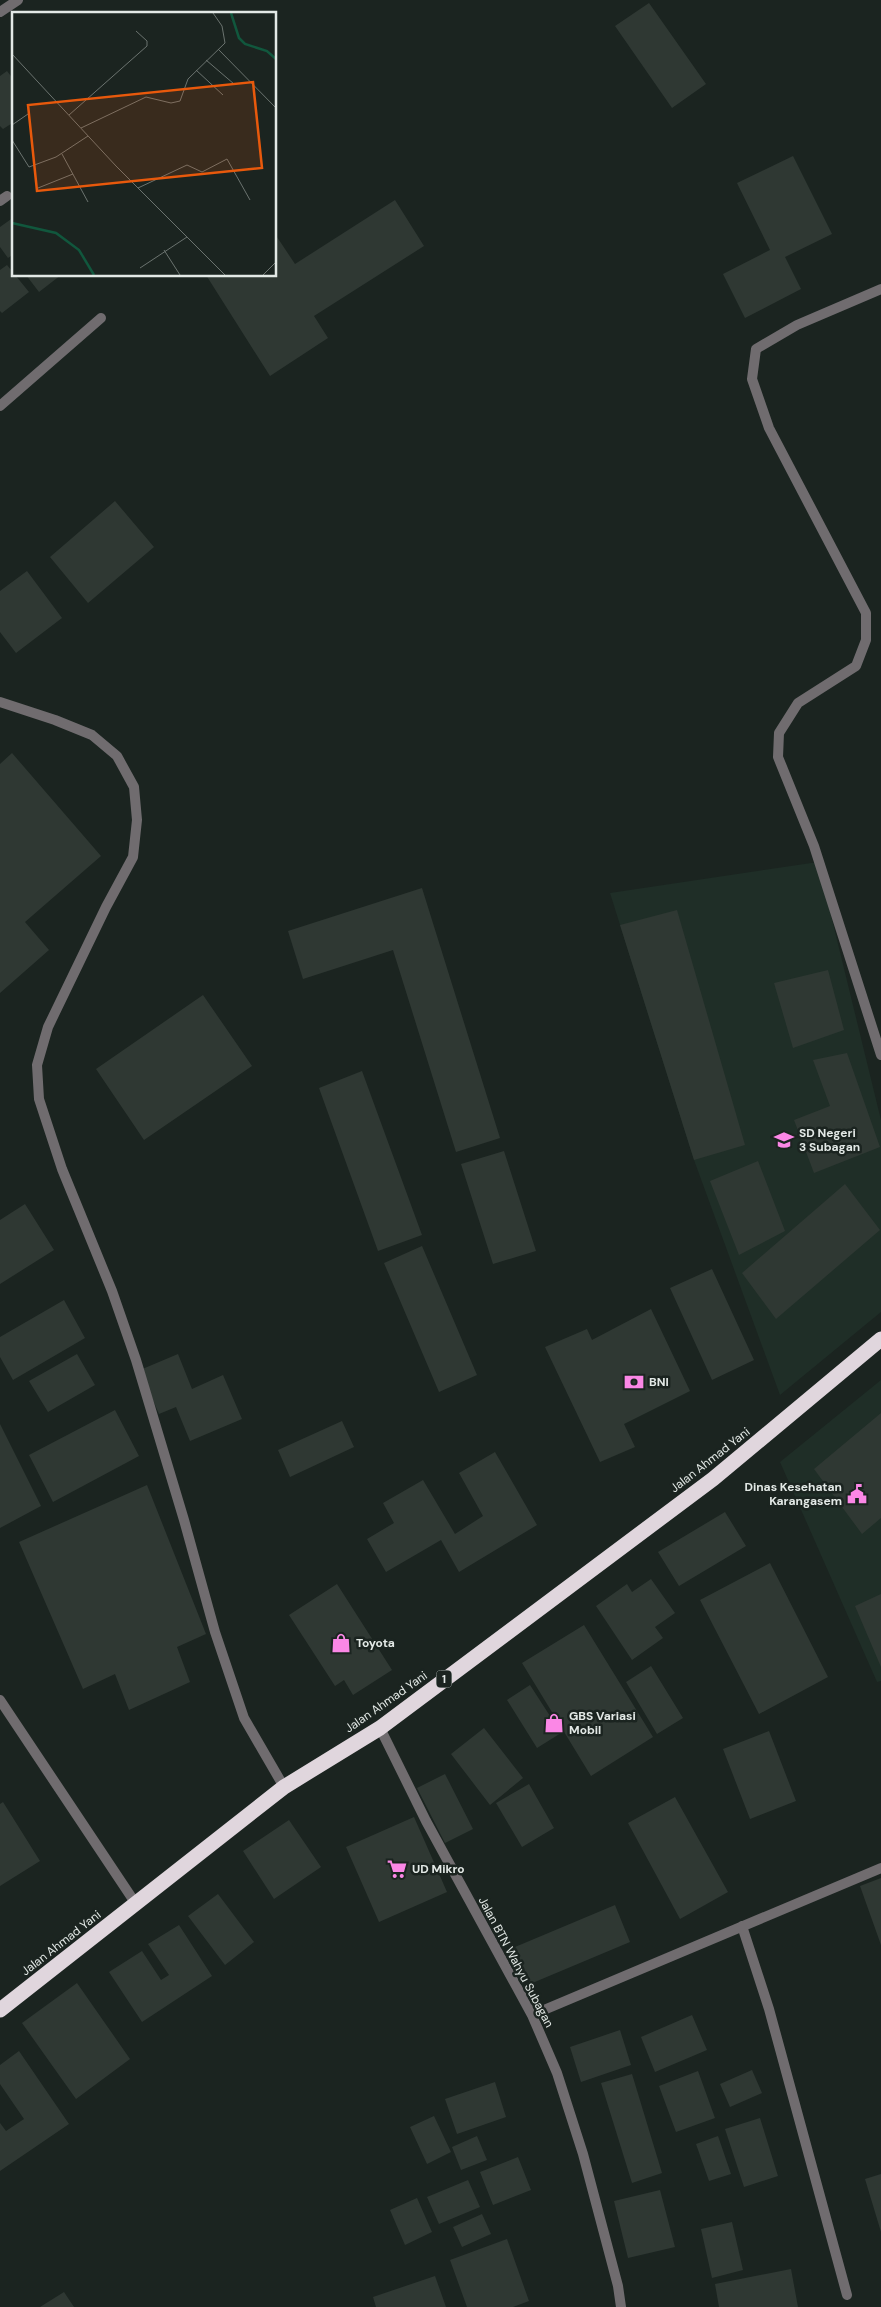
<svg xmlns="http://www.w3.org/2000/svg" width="881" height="2307" viewBox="0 0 881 2307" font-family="'DM Sans',sans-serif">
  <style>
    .built { fill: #1f2e27 }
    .building { fill: #2f3833 }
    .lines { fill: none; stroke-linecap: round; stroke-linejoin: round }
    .street { stroke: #706c6f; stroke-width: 10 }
    .highway { stroke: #e0d6dd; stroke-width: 15 }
    .labels { text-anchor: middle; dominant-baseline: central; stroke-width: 5; stroke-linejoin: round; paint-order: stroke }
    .shield { fill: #1b2420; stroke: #a7aeab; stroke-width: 1 }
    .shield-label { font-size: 11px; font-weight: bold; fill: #e3e9e6 }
    .poi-label { font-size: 12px; font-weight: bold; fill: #e3e9e6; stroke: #1b2420; text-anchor: start }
    .street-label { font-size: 12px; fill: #e3e9e6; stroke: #1b2420 }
    .inset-river { fill: none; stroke: #11573d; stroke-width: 2.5 }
    .inset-road { fill: none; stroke: #6b736f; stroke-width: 1 }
    .view { fill: #e8590c; fill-opacity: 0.15; stroke: #e8590c; stroke-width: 2.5 }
    .inset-edge { fill: none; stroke: #e3e9e6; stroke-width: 2.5 }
  </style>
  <rect width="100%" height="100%" fill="#1b2420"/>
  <path class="built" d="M818,862L881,1120V1312L780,1395L694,1160L610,893Z
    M881,1380V1681L877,1682L780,1462Z"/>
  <path class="building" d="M649,3L706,84L672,108L615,26Z
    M7,71L14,80V122L3,129L0,126V76Z
    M793,156L832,234L785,257L801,289L745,318L723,274L770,250L737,183Z
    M395,200L424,246L314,316L328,338L270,376L206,275H275V234L295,264Z
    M14,217V254L8,258L0,247V227Z
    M7,265L29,292L2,313L0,311V270Z
    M26,275H61L39,292Z
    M115,501L154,547L88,603L50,557Z
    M27,571L62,618L16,653L0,632V591Z
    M12,753L101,856L25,922L49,950L0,993V764Z
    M422,888L500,1138L456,1152L393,950L303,979L288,931Z
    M677,910L745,1145L694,1160L620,925Z
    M828,970L844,1030L793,1048L774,983Z
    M203,995L252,1066L144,1140L96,1069Z
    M847,1053L880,1147L814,1173L794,1120L830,1106L813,1060Z
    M362,1071L422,1235L378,1251L319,1088Z
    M504,1151L536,1251L493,1264L461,1164Z
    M758,1161L785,1231L739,1255L710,1181Z
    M845,1184L880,1230L776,1319L742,1273Z
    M25,1204L54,1250L0,1284V1220Z
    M422,1246L477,1375L439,1392L384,1263Z
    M712,1269L754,1360L712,1380L670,1288Z
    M64,1300L85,1338L13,1380L0,1357V1337Z
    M651,1309L690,1391L624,1424L635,1447L600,1462L545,1347L587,1329L592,1340Z
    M77,1354L95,1385L48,1412L29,1381Z
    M178,1354L192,1389L223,1375L242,1419L190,1441L176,1407L159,1414L140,1370Z
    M115,1410L139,1456L53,1502L29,1455Z
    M881,1413V1518L862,1534L814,1469Z
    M342,1421L354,1447L290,1477L278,1450Z
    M0,1424L41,1506L0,1528Z
    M495,1452L537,1525L459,1572L441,1540L386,1572L367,1539L394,1523L383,1503L423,1480L455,1534L483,1516L459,1473Z
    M147,1485L206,1634L177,1647L190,1682L129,1710L115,1674L83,1689L19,1542Z
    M725,1512L746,1546L679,1586L658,1552Z
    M770,1563L828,1677L759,1714L700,1600Z
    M651,1579L675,1613L655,1627L663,1638L632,1660L596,1606L627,1584L632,1592Z
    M337,1584L392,1670L353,1695L344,1680L335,1686L289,1615Z
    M881,1594V1667L855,1606Z
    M584,1625L653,1737L591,1776L522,1663Z
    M651,1666L683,1718L657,1734L626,1682Z
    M530,1685L561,1733L537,1748L507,1700Z
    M484,1728L523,1778L490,1805L451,1754Z
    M769,1731L796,1801L750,1819L723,1749Z
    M445,1774L473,1829L445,1843L417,1788Z
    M529,1784L554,1828L522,1847L496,1803Z
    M675,1797L728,1892L680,1919L628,1823Z
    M3,1802L40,1861L0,1886V1804Z
    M414,1817L447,1892L379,1922L346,1847Z
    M289,1820L321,1867L274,1899L243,1851Z
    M881,1878V1945L860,1886Z
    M218,1894L254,1942L225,1965L188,1916Z
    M615,1905L630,1942L530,1984L515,1947Z
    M179,1925L212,1976L142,2022L109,1972L142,1951L161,1980L169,1975L148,1944Z
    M77,1983L130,2059L76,2099L22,2023Z
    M692,2015L707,2050L655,2072L641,2037Z
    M620,2030L631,2065L581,2082L570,2047Z
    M19,2051L69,2124L0,2171V2123L6,2131L24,2119L0,2084V2065Z
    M752,2070L762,2093L730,2107L720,2084Z
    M698,2071L715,2118L676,2132L659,2086Z
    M632,2074L662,2173L632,2183L601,2083Z
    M495,2082L506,2117L457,2134L445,2099Z
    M434,2116L451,2152L427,2164L410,2127Z
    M760,2118L778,2176L744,2187L725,2129Z
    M477,2136L487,2160L461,2170L452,2147Z
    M718,2136L731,2174L709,2181L696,2144Z
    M518,2157L531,2190L493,2205L480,2172Z
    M881,2174V2232L865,2179Z
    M468,2180L480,2207L439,2224L427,2197Z
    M660,2190L675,2247L628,2258L614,2201Z
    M417,2198L432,2232L405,2245L390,2210Z
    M482,2214L491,2234L462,2247L453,2227Z
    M732,2222L743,2270L712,2278L701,2229Z
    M507,2239L529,2301L513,2307H467L450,2260Z
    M791,2269L798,2307H719L715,2284Z
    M435,2276L446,2307H376L373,2297Z
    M64,2292L74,2307H40Z"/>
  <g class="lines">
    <path class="street" d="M0,12L18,0
      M0,201L7,196
      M881,289L797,325L756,349L752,379L769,428L866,613V640L856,666L798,703L779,733L778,757L814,846L881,1055
      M0,406L101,318
      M0,702L55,720L92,735L117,756L134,787L137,820L133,857L106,907L48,1027L37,1065L39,1099L62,1169L112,1291L136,1360L184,1520L215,1632L244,1718L284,1787
      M0,1700L136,1904
      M380,1728L426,1821L532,2015L557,2073L583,2154L618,2286L621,2307
      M742,1926L769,2009L847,2295
      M532,2015L881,1868"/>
    <path class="highway" d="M0,2010L284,1787L380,1728L713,1479L881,1339"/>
  </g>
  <defs>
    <symbol id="school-bare" viewBox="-9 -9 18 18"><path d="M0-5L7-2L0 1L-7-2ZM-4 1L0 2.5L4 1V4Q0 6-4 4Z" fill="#fb87e6" stroke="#1b2420" stroke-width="2.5" paint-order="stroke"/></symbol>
    <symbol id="bank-bare" viewBox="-9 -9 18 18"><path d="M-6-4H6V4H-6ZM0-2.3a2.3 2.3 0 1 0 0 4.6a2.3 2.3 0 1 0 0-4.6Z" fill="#fb87e6" stroke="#1b2420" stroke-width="2.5" paint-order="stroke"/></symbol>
    <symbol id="civic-bare" viewBox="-9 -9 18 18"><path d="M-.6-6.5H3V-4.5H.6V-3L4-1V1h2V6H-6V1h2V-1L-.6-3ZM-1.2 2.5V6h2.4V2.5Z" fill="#fb87e6" stroke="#1b2420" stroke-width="2.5" paint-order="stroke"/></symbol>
    <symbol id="shop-bare" viewBox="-9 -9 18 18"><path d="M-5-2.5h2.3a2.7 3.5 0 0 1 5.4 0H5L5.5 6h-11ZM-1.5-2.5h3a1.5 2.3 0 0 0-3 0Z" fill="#fb87e6" stroke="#1b2420" stroke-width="2.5" paint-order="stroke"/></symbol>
    <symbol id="supermarket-bare" viewBox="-9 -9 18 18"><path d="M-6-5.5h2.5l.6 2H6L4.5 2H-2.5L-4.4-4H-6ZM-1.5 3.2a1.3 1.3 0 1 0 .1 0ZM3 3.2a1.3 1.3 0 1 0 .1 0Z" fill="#fb87e6" stroke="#1b2420" stroke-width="2.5" paint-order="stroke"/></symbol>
  </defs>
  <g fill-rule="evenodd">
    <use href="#school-bare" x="770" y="1126" width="28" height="28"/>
    <use href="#bank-bare" x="620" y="1368" width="28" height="28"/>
    <use href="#civic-bare" x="843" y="1480" width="28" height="28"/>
    <use href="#shop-bare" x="327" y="1629" width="28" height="28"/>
    <use href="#shop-bare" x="540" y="1709" width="28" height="28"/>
    <use href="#supermarket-bare" x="383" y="1855" width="28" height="28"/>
  </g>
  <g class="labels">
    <rect class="shield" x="436.5" y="1670.5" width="15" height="17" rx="4"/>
    <g class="shield-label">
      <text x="444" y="1679">1</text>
    </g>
    <g class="poi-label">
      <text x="799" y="1133">SD Negeri<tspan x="799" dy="14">3 Subagan</tspan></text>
      <text x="649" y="1382">BNI</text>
      <text x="842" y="1487" text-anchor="end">Dinas Kesehatan<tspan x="842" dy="14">Karangasem</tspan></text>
      <text x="356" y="1643">Toyota</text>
      <text x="569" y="1716">GBS Variasi<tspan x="569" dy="14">Mobil</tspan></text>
      <text x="412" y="1869">UD Mikro</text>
    </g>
    <g class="street-label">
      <text transform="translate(710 1460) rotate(-38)">Jalan Ahmad Yani</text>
      <text transform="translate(386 1702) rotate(-35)">Jalan Ahmad Yani</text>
      <text transform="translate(61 1943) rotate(-38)">Jalan Ahmad Yani</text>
      <text transform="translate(516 1962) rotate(62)">Jalan BTN Wahyu Subagan</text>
    </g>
  </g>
  <g transform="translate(12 12)">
    <rect width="264" height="264" fill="#1b2420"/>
    <path class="inset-river" d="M219,1L227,26L233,32L255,39L264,47M0,211L44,221L67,238L82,263"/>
    <path class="inset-road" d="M206,37L264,96M0,42L104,154L213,263M194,48L222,72M184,58L211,83M57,103L135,34V29L124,19M0,113L16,102M69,116L134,85L159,91L168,89L176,67L213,31L210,14L201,1M0,128L17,155L44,145L76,124M50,142L76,190M26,176L61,162M126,176L175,153L190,160L215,147L238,188M152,238L168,263M128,256L175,225M251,263L264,250"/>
    <path class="view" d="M241,70L250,156L25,179L16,93Z"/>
    <rect width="264" height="264" class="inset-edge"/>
  </g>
</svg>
